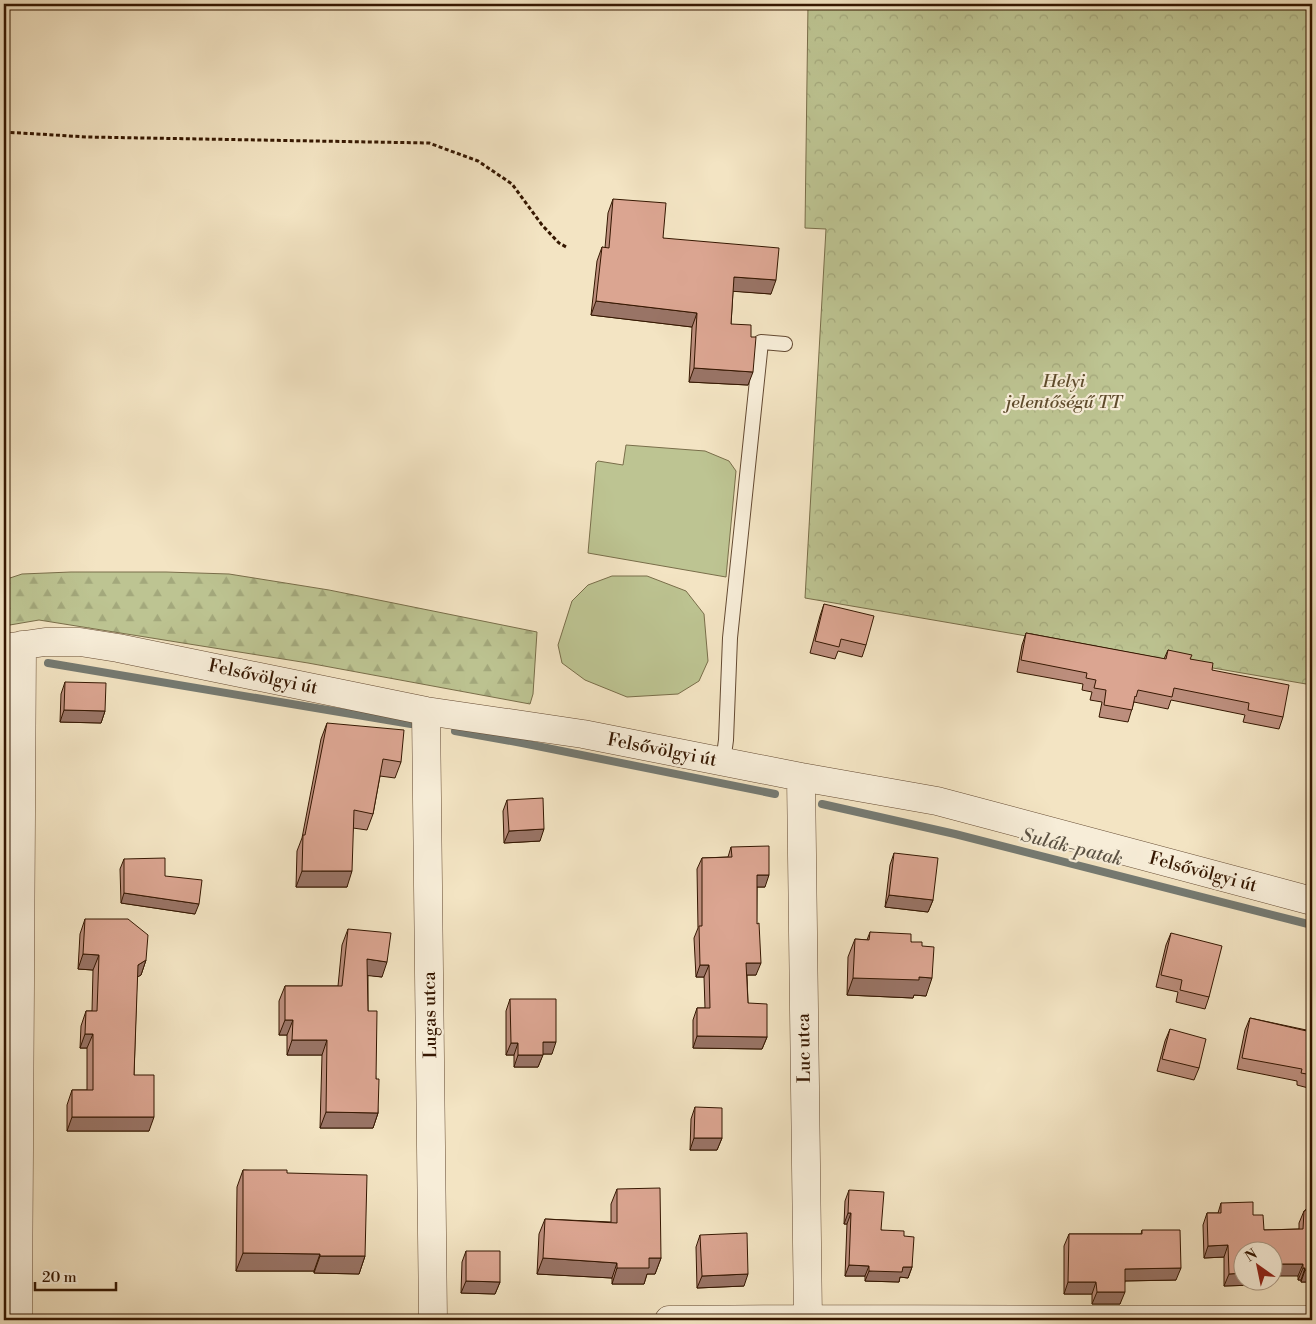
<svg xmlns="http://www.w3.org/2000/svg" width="1316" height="1324" viewBox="0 0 1316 1324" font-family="'Libre Bodoni',serif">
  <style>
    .forest { fill: url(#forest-firs); stroke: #796e4a }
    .park { fill: url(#park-crowns); stroke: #796e4a }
    .pitch { fill: #bdc492; stroke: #796e4a }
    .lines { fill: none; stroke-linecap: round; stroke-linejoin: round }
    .stream { stroke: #757a72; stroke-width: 8 }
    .service-casing { stroke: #644a32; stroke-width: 16 }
    .minor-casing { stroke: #644a32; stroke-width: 29 }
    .path { stroke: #351701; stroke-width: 3; stroke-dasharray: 4 2.5; stroke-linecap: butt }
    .service { stroke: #f7edd8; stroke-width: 14 }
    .minor { stroke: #f7edd8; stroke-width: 28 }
    .wall { fill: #bc8e7d; stroke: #351701 }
    .shaded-wall { fill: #997466; stroke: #351701 }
    .building { fill: #dba591; stroke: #351701 }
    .labels { text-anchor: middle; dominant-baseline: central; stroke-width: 4.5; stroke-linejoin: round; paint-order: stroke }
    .park-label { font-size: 18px; font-style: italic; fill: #5e4b2c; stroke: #f7edd8 }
    .street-label { font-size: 18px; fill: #351701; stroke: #f7edd8 }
    .water-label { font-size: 19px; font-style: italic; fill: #5a5143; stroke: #f7edd8 }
  </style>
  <defs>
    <pattern id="forest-firs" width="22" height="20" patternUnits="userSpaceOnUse" patternTransform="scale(1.25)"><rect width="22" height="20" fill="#bdc492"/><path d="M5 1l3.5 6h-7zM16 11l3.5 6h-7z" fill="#a3a87c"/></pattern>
    <pattern id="park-crowns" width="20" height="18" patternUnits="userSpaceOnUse" patternTransform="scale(1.25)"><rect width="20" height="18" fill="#bdc492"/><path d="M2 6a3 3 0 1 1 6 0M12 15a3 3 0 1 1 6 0" fill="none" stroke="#a3a87c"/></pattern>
  </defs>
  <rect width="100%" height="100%" fill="#f3e4c3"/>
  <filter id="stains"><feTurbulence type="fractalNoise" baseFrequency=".004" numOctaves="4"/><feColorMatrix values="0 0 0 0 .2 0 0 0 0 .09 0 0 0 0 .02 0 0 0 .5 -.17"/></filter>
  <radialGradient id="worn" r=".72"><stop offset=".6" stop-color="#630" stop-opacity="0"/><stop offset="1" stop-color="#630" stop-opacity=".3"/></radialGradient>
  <path class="forest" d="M71,572H166L229,574L329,590L537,632L533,694L530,704L308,663L39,620L4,626V580L22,574Z"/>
  <path class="park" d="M808,4H1312V685L805,598L826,229L805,228Z"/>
  <path class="pitch" d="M626,445L705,451L729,461L736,471L726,577L588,553L596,463L598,461L623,465Z
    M612,576H647L686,591L704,614L708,661L699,681L678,694L627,697L585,680L562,663L558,645L572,601L588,585Z"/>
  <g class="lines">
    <path class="stream" d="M48,663L411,724
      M455,731L522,743L775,794
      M822,804L955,834L1312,925"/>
    <defs>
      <path id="service" d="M723,762L726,740L730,638L761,342L785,344"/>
      <path id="minor" d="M4,648L45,642H80L118,648L426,711L583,734L801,777L937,801L1312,901
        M426,711L433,1320
        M801,777L808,1319L809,1320
        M18,1320L22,645
        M669,1320L808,1319L1312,1320"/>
    </defs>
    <use href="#service" class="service-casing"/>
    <use href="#minor" class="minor-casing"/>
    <path class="path" d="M4,132L87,137L429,143L478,161L512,184L542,225L559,243L568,248"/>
    <use href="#service" class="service"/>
    <use href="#minor" class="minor"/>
  </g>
  <path class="wall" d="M613,199L663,238L771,294L733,291L731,324L748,385L689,382L692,327L591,315L597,261L602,247L605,248L608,213Z
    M824,604L866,645L862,657L838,651L835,659L810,653L820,616Z
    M1026,633L1164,659L1168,650L1190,659L1212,670L1283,717L1279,729L1243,722L1245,715L1171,700L1168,709L1134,702L1128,722L1099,717L1102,702L1090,700L1092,692L1082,690L1083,684L1017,672L1022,645Z
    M65,682L105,711L101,723L60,722L61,694Z
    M327,723L401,762L395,778L380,776L373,814L367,830L353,828L347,887H296L297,851L302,838L321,739Z
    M507,800L540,841L504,843L503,811Z
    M731,847L765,887H757L756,975H747L748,1003L767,1037L762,1049L693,1048V1020L697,1008H705L704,977H696L694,938L698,928L697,869L702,858L728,857Z
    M894,853L933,900L928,912L885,907L890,865Z
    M124,859L165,876L195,914L121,903L120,869Z
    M85,919L146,960L141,975L137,977L134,1075L149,1131H67V1105L72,1090H87V1048H80L81,1026L86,1011H92L93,970L78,969L80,934Z
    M348,929L382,977L368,975V1011L376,1079L378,1113L373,1128H320L322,1055H287V1035H279V1001L285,986H338L342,945Z
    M870,932L911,942L922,946L926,996L914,995L913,998L847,995L848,957L855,939L867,940Z
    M1171,933L1209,997L1205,1009L1176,1002L1178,992L1156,987L1166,945Z
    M510,999L552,1054H543L538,1067H514V1055H506V1011Z
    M1250,1018L1311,1031L1312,1028V1089L1297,1085V1081L1237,1069L1245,1030Z
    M1170,1029L1199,1068L1194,1080L1157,1071L1165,1041Z
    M695,1107L722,1138L717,1150H690L691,1119Z
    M243,1170L287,1173L365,1256L359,1274L314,1273V1271H236L237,1187Z
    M617,1189L661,1258L655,1274H647L644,1284H612V1278L537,1274L539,1234L545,1219L611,1222V1204Z
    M849,1190L881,1230L904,1236L912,1267L908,1278L900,1277L899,1282L865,1281V1276H845L847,1224H844L845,1201Z
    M1221,1203L1253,1215L1264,1230L1299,1229V1223L1304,1211H1305L1306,1209H1312V1282H1301V1280H1298V1276L1244,1252L1255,1285L1224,1286V1257L1204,1258L1203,1225L1207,1213H1218Z
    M1142,1230L1176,1280L1125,1281L1120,1304H1092V1294H1064V1246L1069,1234H1141Z
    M700,1235L744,1286L697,1288L696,1247Z
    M466,1251L500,1282L495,1294L461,1293L462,1262Z"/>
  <path class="shaded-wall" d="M734,277L776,280L771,294L729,291Z
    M596,301L697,313L692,327L591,315Z
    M694,368L753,372L748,385L689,382Z
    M64,710L105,711L101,723L60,722Z
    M544,829L540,841L504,843L509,831Z
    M302,871H352L347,887H296Z
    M757,875H769L765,887H752Z
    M124,893L199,904L195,914L121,903Z
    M889,895L933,900L928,912L885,907Z
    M83,954L99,955L93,970L78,969Z
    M367,959L387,962L382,977L362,975Z
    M146,960L141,975L132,980L138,965Z
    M746,963H761L756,975H742Z
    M700,965H709L704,977H696Z
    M919,977L932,978L926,996L914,995L913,998L847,995L853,978Z
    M285,1020H293L287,1035H279Z
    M85,1034H93L87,1048H80Z
    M697,1036L767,1037L762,1049L693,1048Z
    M292,1040H327L322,1055H287Z
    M543,1042H556L552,1054H538Z
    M511,1043H518L514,1055H506Z
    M518,1055H543L538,1067H514Z
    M326,1112L378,1113L373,1128H320Z
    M72,1117H154L149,1131H67Z
    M694,1138H722L717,1150H690Z
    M848,1213H851L847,1224H844Z
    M1228,1245L1224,1257L1204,1258L1208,1246Z
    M243,1253L320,1254L314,1271H236Z
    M320,1256H365L359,1274L314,1273Z
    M543,1258L617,1263L612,1278L537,1274Z
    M649,1258H661L655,1274H647L644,1284H612L617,1268Z
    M1274,1264H1303L1298,1276H1274Z
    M849,1265L869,1266L865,1276H845Z
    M903,1267H912L908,1278L900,1277L899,1282L865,1281L869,1271Z
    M1181,1268L1176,1280L1120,1281L1125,1269Z
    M1303,1268H1305L1301,1280H1298Z
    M1305,1270H1312V1282H1301Z
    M1244,1273V1282H1257L1255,1285L1224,1286L1229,1274Z
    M748,1274L744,1286L697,1288L702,1276Z
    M466,1281L500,1282L495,1294L461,1293Z
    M1068,1282H1096L1092,1294H1064Z
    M1097,1292H1125L1120,1304H1092Z"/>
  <path class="building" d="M613,199L666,203L663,238L779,248L776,280L734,277L731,324L751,325V337H756L753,372L694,368L697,313L596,301L602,247L609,248Z
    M824,604L874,616L866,645L841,639L839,647L815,641Z
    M1026,633L1166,659L1168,650L1192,655L1190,659L1213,663L1212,670L1289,685L1283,717L1248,710L1249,703L1174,688L1172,697L1138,690L1136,697L1135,696L1132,710L1104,705L1106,690L1094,688L1096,680L1086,678L1087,673L1021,660Z
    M65,682L106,683L105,711L64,710Z
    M327,723L404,730L401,762L383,759L373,814L354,810L352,871H302L303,835H305Z
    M543,798L544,829L509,831L507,800Z
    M769,846V875H757V924L759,923L761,963H746L748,1003L767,1004V1037L697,1036V1008H710L709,965H700L699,926H702V858L732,857L731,847Z
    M894,853L938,858L933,900L889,895Z
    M165,858V876L202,880L199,904L124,893V859Z
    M85,919H128L148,935L146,960L138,965L134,1075H154V1117H72V1090H93V1034H85L86,1011H97L99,955L83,954Z
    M348,929L391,933L387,962L367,959L368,1011H377L376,1079H379L378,1113L326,1112L327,1040H292L293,1020H285V986H342Z
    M870,932L911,934V942H922V946L934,947L932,978L919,977V980L853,978L855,939L869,940Z
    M1171,933L1222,946L1209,997L1180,990L1182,980L1161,975Z
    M510,999H556V1042H543V1055H518V1043H511Z
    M1250,1018L1311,1032L1312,1028V1075L1301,1073L1302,1069L1242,1058Z
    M1170,1029L1206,1039L1199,1068L1162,1059Z
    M695,1107L722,1108V1138H694Z
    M243,1170H287V1173L367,1175L365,1256H320V1254L243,1253Z
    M660,1188L661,1258H649V1268H617V1263L543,1258L545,1219L617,1223V1189Z
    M849,1190L884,1192L881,1230L904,1231V1236L914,1237L912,1267H903L902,1272L869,1271V1266L849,1265L851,1213H848Z
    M1253,1202V1215H1263L1264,1230L1303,1229L1304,1211H1305L1306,1209H1312V1270H1305V1268H1303V1264H1274V1252H1244V1273L1229,1274L1228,1245L1208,1246L1207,1213H1221V1203Z
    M1142,1230H1180L1181,1268L1125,1269V1292H1097L1096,1282H1068L1069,1234H1142Z
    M747,1233L748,1274L702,1276L700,1235Z
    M466,1251H500V1282L466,1281Z"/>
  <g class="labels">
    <g class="park-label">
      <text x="1064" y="381">Helyi<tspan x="1064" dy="21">jelentőségű TT</tspan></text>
    </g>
    <g class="street-label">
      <text transform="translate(263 677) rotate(12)">Felsővölgyi út</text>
      <text transform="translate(662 750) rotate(11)">Felsővölgyi út</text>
      <text transform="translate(1203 872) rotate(15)">Felsővölgyi út</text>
      <text transform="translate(430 1015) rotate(-91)">Lugas utca</text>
      <text transform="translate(804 1048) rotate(-91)">Luc utca</text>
    </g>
    <g class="water-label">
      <text transform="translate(1072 847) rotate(14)">Sulák-patak</text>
    </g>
  </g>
  <rect width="1316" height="1324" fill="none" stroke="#f3e4c3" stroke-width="20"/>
  <rect x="5" y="5" width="1306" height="1314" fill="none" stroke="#351701" stroke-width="2.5"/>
  <rect x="10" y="10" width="1296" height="1304" fill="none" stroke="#351701"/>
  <g transform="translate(1258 1266) rotate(327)"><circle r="24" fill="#f7edd8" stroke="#a99782"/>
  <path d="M0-4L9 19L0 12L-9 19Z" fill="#8f2418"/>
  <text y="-8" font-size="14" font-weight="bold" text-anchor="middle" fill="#351701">N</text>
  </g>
  <path d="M35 1282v8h81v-8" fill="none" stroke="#351701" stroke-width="2.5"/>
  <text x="42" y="1282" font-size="15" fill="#351701" stroke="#f7edd8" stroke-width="4" paint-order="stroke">20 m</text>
  <rect width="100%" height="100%" filter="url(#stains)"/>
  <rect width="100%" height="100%" fill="url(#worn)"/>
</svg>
